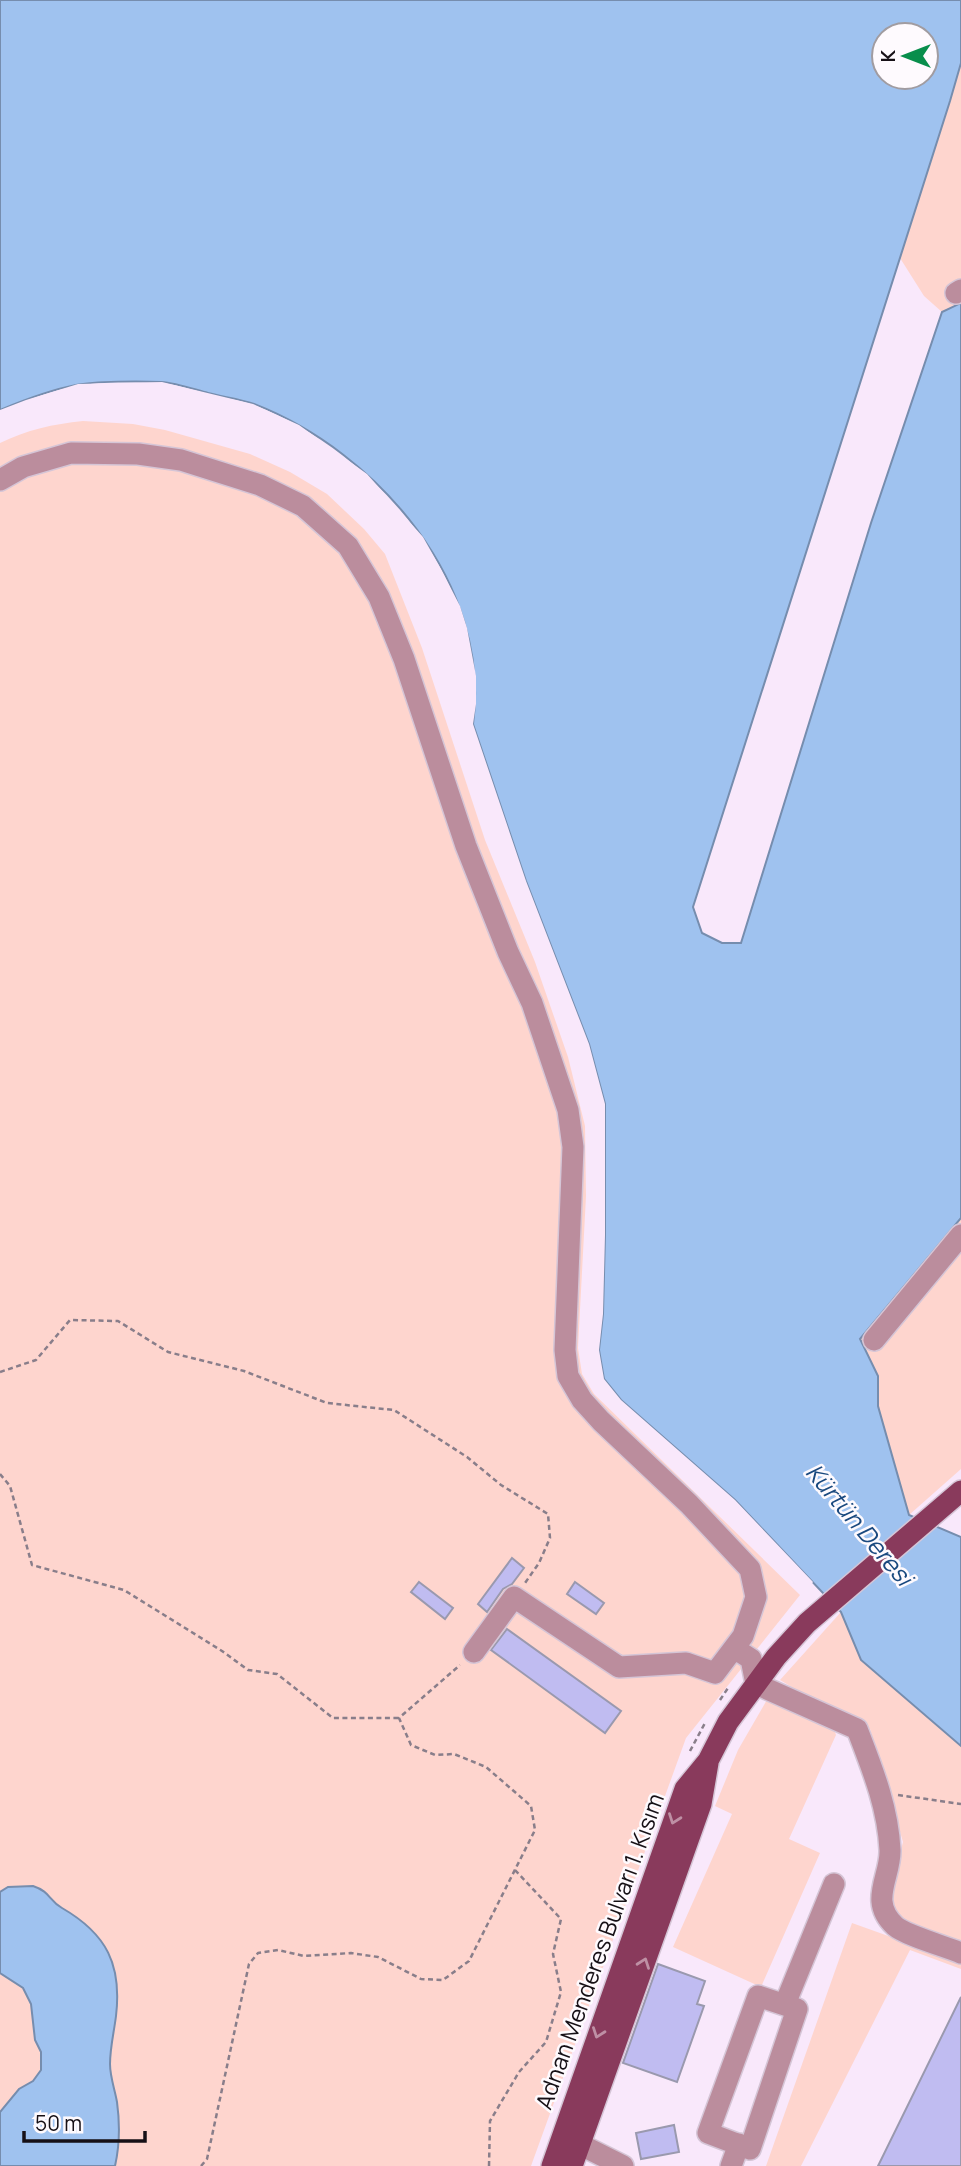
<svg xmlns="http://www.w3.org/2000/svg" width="961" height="2166" viewBox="0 0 961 2166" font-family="Manrope,sans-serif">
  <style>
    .green { fill: #fed5ce }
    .water { fill: #9fc2ef; stroke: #768dae; stroke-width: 2; fill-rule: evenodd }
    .pier { fill: #f9e8fb }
    .building { fill: #c0bcf1; stroke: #9a99ae; stroke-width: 2 }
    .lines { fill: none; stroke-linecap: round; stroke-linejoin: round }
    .minor-casing { stroke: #d5c5d6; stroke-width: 24 }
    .major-casing { stroke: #d5c5d6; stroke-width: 24 }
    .path { stroke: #897e8a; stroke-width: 2.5; stroke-dasharray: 5 3.5; stroke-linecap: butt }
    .minor { stroke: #bb8d9d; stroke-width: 21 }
    .major { stroke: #893a5c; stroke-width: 21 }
    .oneway { stroke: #be90a5 }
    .labels { text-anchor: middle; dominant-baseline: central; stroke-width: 5; stroke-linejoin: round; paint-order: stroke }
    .street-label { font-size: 23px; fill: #161016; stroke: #fefafe }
    .water-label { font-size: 24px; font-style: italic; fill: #1a497f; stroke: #fefafe }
  </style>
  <rect width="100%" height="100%" fill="#f9e8fb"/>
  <path class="green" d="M961,63V303L942,312L924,296L900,258Z
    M83,421L133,424L165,430L250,454L290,472L327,494L364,529L385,554L422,648L485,840L535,962L568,1057L585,1126L586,1196L578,1348L582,1374L594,1394L800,1595L686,1738L531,2166H0V443C27,430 53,424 83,421Z
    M961,1218V1469L909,1515L878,1406V1376L860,1339Z
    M841,1612L861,1660L961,1746V1942L897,1918L889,1895L903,1842L870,1729L817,1702L780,1680Z
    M768,1698L832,1723L836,1735L789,1839L820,1853L761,1987L673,1947L732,1814L715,1806L738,1750Z
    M852,1923L961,1962V1969L910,1950L801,2166H766Z"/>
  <path class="water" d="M0,0H961V63L950,101L693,907L702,933L722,943H741L871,523L942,312L961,303V1218L860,1339L878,1376V1406L909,1515L961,1537V1746L861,1660L841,1612L735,1500L621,1400L604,1379L599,1350L603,1314L605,1235V1104L589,1044L526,881L473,724C492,585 378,452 254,404C240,399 223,397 208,393C193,389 176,383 161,382C142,381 94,381 76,385C50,390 24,400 0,410ZM884,35H926V77H884Z
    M33,1886C51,1892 48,1900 62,1908C107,1934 122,1965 116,2016C114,2032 110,2048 110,2064C110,2077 115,2090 117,2102C120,2124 120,2144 115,2166H0V2112L19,2089L33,2081L41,2070V2052L35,2040L31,2004L23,1988L0,1973V1892L8,1887Z"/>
  <path class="pier" d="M162,382L253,404L299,425L367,474L423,537L441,569L460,606L467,628L476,676V704L473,724L526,881L589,1044L605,1104V1235L603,1314L599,1350L604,1379L621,1400L735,1500L813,1582L811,1585L733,1502L618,1403L601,1381L595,1350L599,1314L602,1235V1105L586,1045L523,882L470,725L472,676L464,629L457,607L420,539L365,476L297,428L252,407L162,385L78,388L0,413V410L26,400L78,384Z"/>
  <path class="building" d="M512,1558L524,1568L512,1584L503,1589L487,1612L478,1604Z
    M419,1582L453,1608L445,1619L411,1592Z
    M575,1582L604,1603L596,1614L567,1594Z
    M507,1629L621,1711L605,1733L491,1650Z
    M658,1964L705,1981L697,2004L704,2006L677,2082L623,2063Z
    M961,1997V2166H878Z
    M674,2125L679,2152L641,2159L636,2133Z"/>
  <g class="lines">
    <defs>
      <path id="minor" d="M956,293L961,290
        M0,480L23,467L71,453L138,454L181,460L260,485L303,506L348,546L379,597L404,659L466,846L508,952L532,1003L568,1110L573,1147L565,1350L568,1376L582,1400L601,1421L689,1504L750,1569L756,1597L743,1636L715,1673L686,1663L619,1667L514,1597L474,1652
        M874,1340L961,1235
        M734,1648L751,1659L756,1684L857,1729C872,1768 888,1807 890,1850C891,1877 868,1901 895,1926C905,1935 947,1947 961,1953
        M758,1996L797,2009L750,2149L708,2133Z
        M785,2004L834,1884
        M579,2144L623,2166
        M731,2166L739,2144"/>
      <path id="major" d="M552,2166L685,1789L708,1761L728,1722L776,1657L807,1623L961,1491
        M572,2166L701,1804L708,1763"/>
    </defs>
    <use href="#minor" class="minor-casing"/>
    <use href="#major" class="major-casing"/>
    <path class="path" d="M0,1372L36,1360L70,1320L118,1321L168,1352L244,1371L327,1403L394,1410L467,1457L501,1485L548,1514L550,1538L539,1563L525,1583
      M0,1474L10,1486L32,1565L124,1590L222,1651L248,1670L277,1674L333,1718H399
      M720,1700L728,1688
      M690,1751L705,1723
      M898,1795L961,1804
      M201,2166L207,2159L249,1964L258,1953L278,1950L304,1956L351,1953L378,1957L421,1979L443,1980L469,1961L535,1830L531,1806L486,1767L454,1754L435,1755L411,1745L399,1718L460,1665
      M489,2166L490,2121L519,2072L546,2042L561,1992L553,1954L561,1919L515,1870"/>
    <use href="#minor" class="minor"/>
    <use href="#major" class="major"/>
  </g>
  <defs><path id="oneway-chevron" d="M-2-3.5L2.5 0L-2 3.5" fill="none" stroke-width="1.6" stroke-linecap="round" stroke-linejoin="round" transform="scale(1.75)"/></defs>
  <g class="oneway">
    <use href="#oneway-chevron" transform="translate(674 1819) rotate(110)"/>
    <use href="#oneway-chevron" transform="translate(644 1963) rotate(-70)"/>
    <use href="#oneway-chevron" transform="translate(598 2033) rotate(110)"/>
  </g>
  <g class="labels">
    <g class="street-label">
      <text transform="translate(599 1951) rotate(-70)">Adnan Menderes Bulvarı 1. Kısım</text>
    </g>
    <g class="water-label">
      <text transform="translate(860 1524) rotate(50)">Kürtün Deresi</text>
    </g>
  </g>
  <g transform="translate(905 56) rotate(270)"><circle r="33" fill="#fefafe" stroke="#a19ca1" stroke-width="2"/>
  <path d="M0-5L12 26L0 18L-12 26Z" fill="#088e4c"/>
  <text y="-10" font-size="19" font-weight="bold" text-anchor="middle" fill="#161016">K</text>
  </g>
  <path d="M24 2131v10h121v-10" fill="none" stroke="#161016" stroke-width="3.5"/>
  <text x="35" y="2131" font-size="21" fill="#161016" stroke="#fefafe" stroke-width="5" paint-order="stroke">50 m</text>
</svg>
